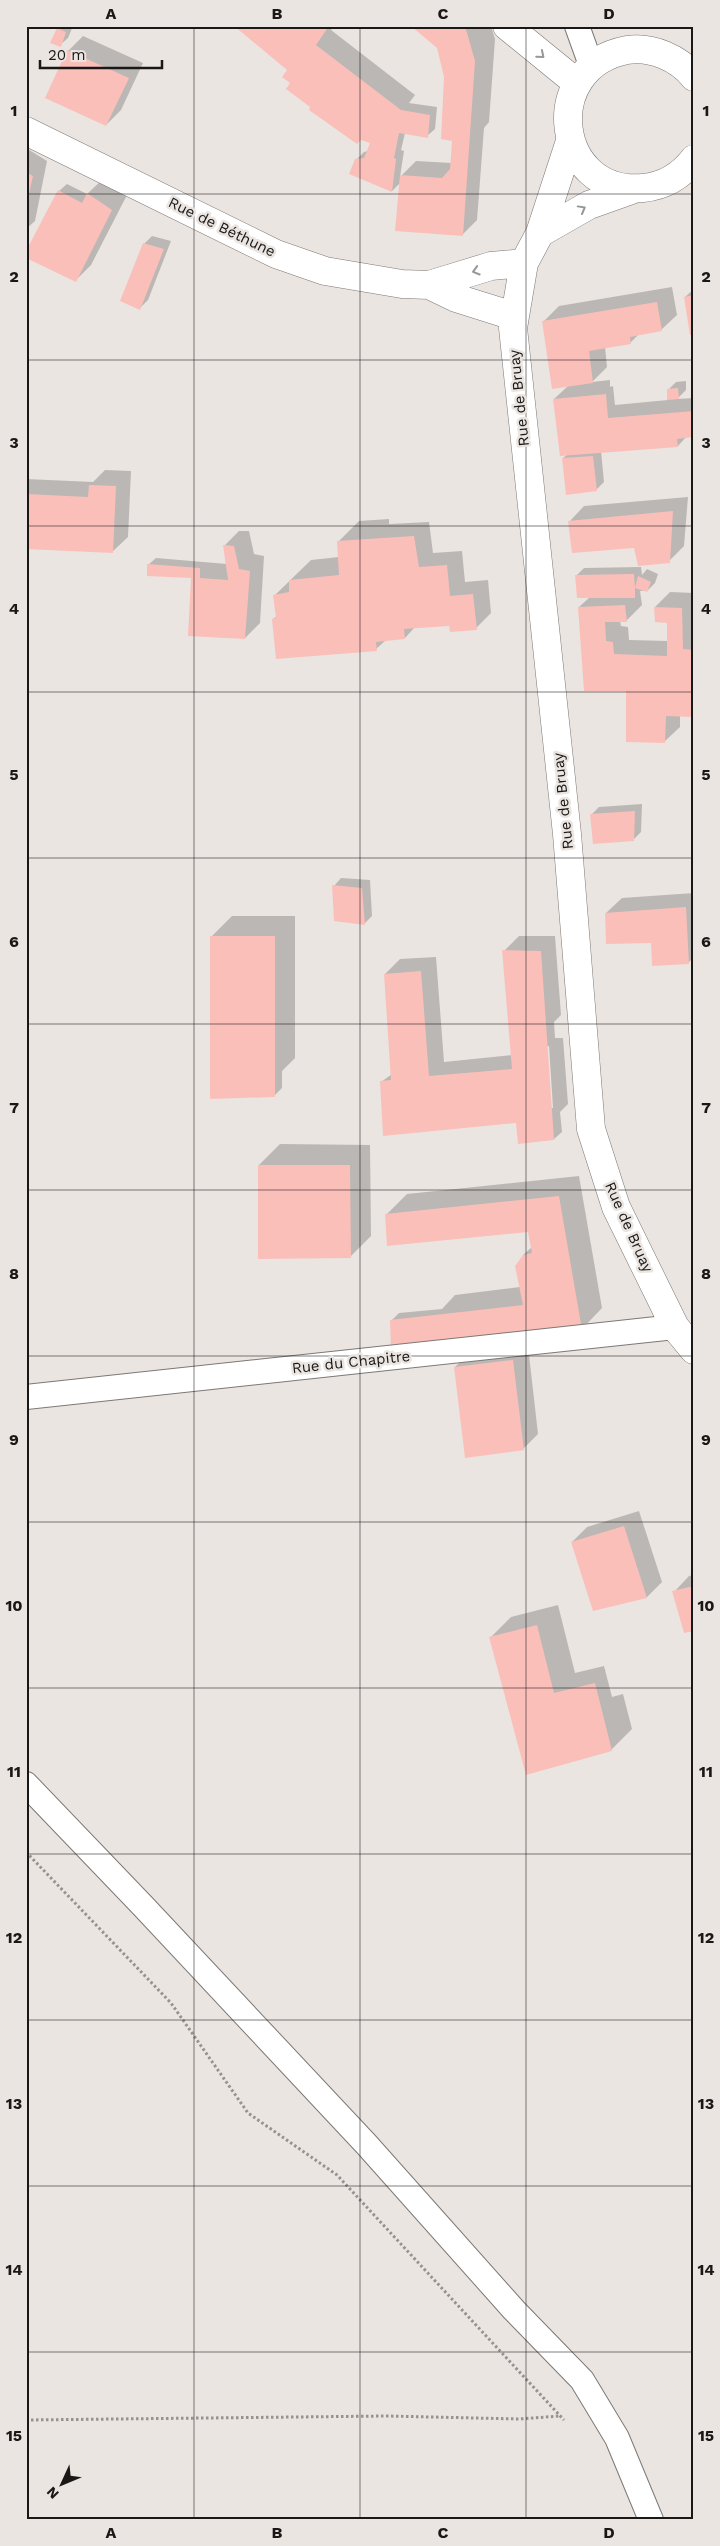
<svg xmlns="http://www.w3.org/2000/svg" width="720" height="2546" viewBox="0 0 720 2546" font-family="'Work Sans',sans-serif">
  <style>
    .shadow { fill: #0003; fill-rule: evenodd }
    .building { fill: #fbbfba }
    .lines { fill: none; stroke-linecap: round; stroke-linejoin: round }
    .service-casing { stroke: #7d7875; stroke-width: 26 }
    .minor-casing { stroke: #7d7875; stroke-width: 29 }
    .tertiary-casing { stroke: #7d7875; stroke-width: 29 }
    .path { stroke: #96928f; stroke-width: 3; stroke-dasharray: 2.5 2.5; stroke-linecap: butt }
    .service { stroke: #fff; stroke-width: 24 }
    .minor { stroke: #fff; stroke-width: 28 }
    .tertiary { stroke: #fff; stroke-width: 28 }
    .oneway { stroke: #989797 }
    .grid { fill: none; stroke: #1a1817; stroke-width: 1; stroke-opacity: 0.55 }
    .labels { text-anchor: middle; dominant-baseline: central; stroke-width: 5; stroke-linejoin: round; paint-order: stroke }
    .street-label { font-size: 15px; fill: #1a1817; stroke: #eae5e1 }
    .neatline { fill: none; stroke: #1a1817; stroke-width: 2 }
    .grid-label { font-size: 16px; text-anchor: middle; font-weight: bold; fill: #1a1817 }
  </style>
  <rect width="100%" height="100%" fill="#eae5e1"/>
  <path class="shadow" d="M61,26H73L68,38L60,45L58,29Z
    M236,26H334L331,30L415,95L409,103L437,107L435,129L427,136L405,133L401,150L404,151L400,177L416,161L452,163L453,140L445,77L438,47L413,26H491L495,39L489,122L484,128L477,220L462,235L401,182L392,191L356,160L364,152L368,151L372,143L311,106L297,75Z
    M83,36L143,63L121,110L106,125L68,51Z
    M26,148L47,161L35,221L26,229Z
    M103,179L127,195L91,265L76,280L59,191L67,184L87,194Z
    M152,236L171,241L148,300L140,308L144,244Z
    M672,287L677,315L661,330L639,334L630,343L605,347L607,367L592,382L610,380V387L613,386L615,405L668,400V390L676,382L686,381V390L677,399L694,398V436L686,437L678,446L601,451L604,482L596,490L563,458L568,454L554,399L569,385L544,321L559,306Z
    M694,289V333L685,297Z
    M105,470L131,471L128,537L112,552L26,548V479L93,482Z
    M688,497L684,546L669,561L569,522L584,506Z
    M389,519V524L429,522L433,553L462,551L465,582L488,580L491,613L476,628L450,625L415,627L405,638L386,640L376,649L273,619L277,616L275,595L311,560L339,557L338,542L359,521Z
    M239,531H249L254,554L264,556L260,623L245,638L194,576L148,565L156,558L227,564L224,546Z
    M641,567L642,575L647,569L658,574L655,583L647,591H640L642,605L627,620L620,621L621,626L628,627L629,640L668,641V622L655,607L670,592L694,593V716L680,715V727L664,742L627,689L579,607L590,597L576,576L584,568Z
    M642,804L641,832L633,840L592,814L599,807Z
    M341,878L370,880L372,916L364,924L334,886Z
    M694,893V957L688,963L606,913L622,898Z
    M232,916H295V1058L282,1071V1088L274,1096L211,937Z
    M519,936H555L561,1015L554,1022L555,1038H563L568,1104L560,1112L562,1132L554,1139L517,1123L381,1082L392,1074L385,974L400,959L436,957L444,1062L513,1055L504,951ZM549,1046L553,1108H551L546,1047Z
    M280,1144L370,1145L371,1236L350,1257L259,1165Z
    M579,1176L602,1308L582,1329L391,1321L399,1313L442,1309L455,1295L520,1287L523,1255L532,1247L529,1231L386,1215L407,1194Z
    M528,1346L538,1434L523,1449L455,1367L470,1352Z
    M639,1511L662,1582L647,1597L594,1610L572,1542L587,1527Z
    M694,1575V1630L674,1592L689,1576Z
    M558,1605L575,1673L604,1666L612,1697L623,1694L632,1729L611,1750L490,1638L511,1617Z"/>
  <path class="building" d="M234,26H329L316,45L401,110L430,115L428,138L399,133L394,158L396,159L392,192L349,174L355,159L364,158L370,143L361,140L357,144L309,110L310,107L286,89L290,83L282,77L287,70Z
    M411,26H465L475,61L463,236L395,231L400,175L442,178L450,169L452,141L441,139L444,77L437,48Z
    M57,28L66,32L61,47L50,43Z
    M67,50L129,78L106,126L45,98Z
    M26,172L33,176L27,203H26Z
    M58,190L82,203L87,193L112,210L76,282L26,258V251Z
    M143,243L164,249L140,310L120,301Z
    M694,295V335H690L684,297Z
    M657,302L662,331L630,337L631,344L589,351L593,383L552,389L542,321Z
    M678,388L679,399L667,400V389Z
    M606,394L608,418L694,411V437L677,439L678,447L560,456L553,399Z
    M593,456L597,491L566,495L562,458Z
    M89,485L116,486L113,553L26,549V494L88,497Z
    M673,511L670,563L638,566L634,548L572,553L568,521Z
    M414,536L419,567L447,565L450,596L473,594L477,630L450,632L449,626L404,629L405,639L376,642L377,651L276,659L272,619L276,618L273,595L289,592V580L339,575L337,541Z
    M223,545L234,546L239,569L250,571L245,639L188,636L191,578L147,576V564L200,568V578L228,580Z
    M634,574L635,588L638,576L651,582L647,592L635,588V598H577L575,575Z
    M625,605L627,622H605L606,641L613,642L614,654L667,656V623L655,622L654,607L682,608L683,649L694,650V717L666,716L665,743L626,742V691H584L578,607Z
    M635,811L634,841L593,844L590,814Z
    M332,885L362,888L365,925L334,921Z
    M686,907L689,964L652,966L651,943L606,944L605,913Z
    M210,936H275V1097L210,1099Z
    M502,950L541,951L554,1140L518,1144L516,1123L383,1136L380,1081L391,1080L384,974L421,971L429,1076L512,1069Z
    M258,1165H350L351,1258L258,1259Z
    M559,1196L582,1330L391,1350L390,1320L523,1305L515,1266L523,1255L532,1253L528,1232L387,1246L385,1214Z
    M513,1360L524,1450L465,1458L454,1367Z
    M624,1526L647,1598L593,1611L571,1542Z
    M694,1586V1631L684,1633L672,1591Z
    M537,1625L554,1693L595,1683L612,1751L526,1775L489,1637Z"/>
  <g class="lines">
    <defs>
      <path id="service" d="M577,26L591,65
        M26,1397L675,1327
        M26,1784L143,1906L367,2145L514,2310L582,2380L617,2438L651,2520"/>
      <path id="minor" d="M507,26L577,83"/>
      <path id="tertiary" d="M694,77C679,58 651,46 627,50C538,67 555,196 643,188C664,186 681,176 694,159
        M26,131L276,254L325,271L402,284L429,285L491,266L524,263
        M570,141L540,233L524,263L513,328L567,834L591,1129L616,1207L675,1327L694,1350
        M540,233L589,205L634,189
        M429,285L456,298L513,316"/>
    </defs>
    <use href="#service" class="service-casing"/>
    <use href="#minor" class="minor-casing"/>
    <use href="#tertiary" class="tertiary-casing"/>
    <path class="path" d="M26,1852L171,2003L248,2113L337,2175L564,2420
      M26,2420L387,2416L519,2419L560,2416"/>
    <use href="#service" class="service"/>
    <use href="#minor" class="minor"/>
    <use href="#tertiary" class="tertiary"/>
  </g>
  <defs><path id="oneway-chevron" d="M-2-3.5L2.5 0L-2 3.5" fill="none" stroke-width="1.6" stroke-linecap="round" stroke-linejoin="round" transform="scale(1.25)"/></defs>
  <g class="oneway">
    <use href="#oneway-chevron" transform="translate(541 55) rotate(40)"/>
    <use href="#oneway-chevron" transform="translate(582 209) rotate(-29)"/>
    <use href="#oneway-chevron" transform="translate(476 271) rotate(163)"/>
  </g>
  <path class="grid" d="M194,26V2520M360,26V2520M526,26V2520M26,194H694M26,360H694M26,526H694M26,692H694M26,858H694M26,1024H694M26,1190H694M26,1356H694M26,1522H694M26,1688H694M26,1854H694M26,2020H694M26,2186H694M26,2352H694"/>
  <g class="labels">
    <g class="street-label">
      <text transform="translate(222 227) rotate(26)">Rue de Béthune</text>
      <text transform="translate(519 398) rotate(-96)">Rue de Bruay</text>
      <text transform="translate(563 801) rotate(-96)">Rue de Bruay</text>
      <text transform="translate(629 1227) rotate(66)">Rue de Bruay</text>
      <text transform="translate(351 1362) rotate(-6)">Rue du Chapitre</text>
    </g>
  </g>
  <rect width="720" height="2546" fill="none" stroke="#eae5e1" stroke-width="55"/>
  <g transform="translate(62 2484) rotate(226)" stroke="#eae5e1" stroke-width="4" paint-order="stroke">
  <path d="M0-4L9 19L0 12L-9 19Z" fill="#1a1817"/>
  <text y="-8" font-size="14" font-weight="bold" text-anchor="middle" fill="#1a1817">N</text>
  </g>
  <path d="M40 60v8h122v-8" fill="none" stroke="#1a1817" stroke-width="2.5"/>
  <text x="48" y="60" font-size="15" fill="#1a1817" stroke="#eae5e1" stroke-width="4" paint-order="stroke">20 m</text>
  <rect x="28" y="28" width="664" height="2490" class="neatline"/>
  <g class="grid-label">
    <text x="111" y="19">A</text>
    <text x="277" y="19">B</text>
    <text x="443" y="19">C</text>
    <text x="609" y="19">D</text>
    <text x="14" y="116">1</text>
    <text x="706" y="116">1</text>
    <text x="14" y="282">2</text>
    <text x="706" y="282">2</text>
    <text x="14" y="448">3</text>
    <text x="706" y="448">3</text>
    <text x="14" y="614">4</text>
    <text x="706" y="614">4</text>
    <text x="14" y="780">5</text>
    <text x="706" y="780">5</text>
    <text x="14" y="947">6</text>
    <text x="706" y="947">6</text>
    <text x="14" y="1113">7</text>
    <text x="706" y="1113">7</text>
    <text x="14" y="1279">8</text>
    <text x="706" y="1279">8</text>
    <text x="14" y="1445">9</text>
    <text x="706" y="1445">9</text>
    <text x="14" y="1611">10</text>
    <text x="706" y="1611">10</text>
    <text x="14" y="1777">11</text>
    <text x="706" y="1777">11</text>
    <text x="14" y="1943">12</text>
    <text x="706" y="1943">12</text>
    <text x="14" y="2109">13</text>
    <text x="706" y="2109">13</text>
    <text x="14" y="2275">14</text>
    <text x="706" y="2275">14</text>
    <text x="14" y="2441">15</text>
    <text x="706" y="2441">15</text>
    <text x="111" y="2538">A</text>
    <text x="277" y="2538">B</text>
    <text x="443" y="2538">C</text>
    <text x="609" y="2538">D</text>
  </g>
</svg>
